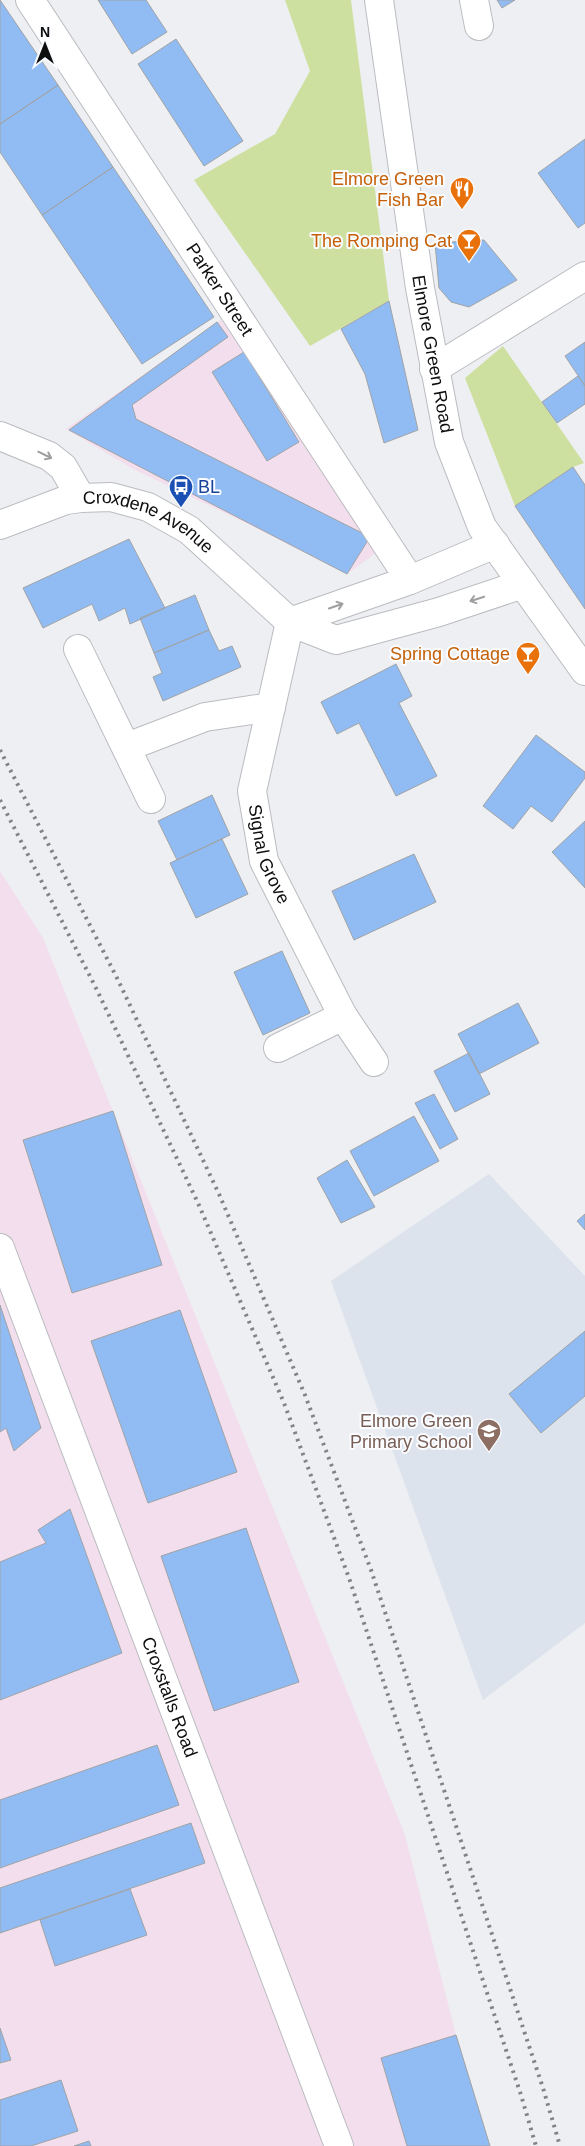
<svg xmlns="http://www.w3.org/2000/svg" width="585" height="2146" viewBox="0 0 585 2146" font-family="Helvetica,sans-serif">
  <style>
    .industrial { fill: #f3deed }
    .built { fill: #dce3ec }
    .green { fill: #cee0a0 }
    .building { fill: #91bcf3; stroke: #a0a3a6 }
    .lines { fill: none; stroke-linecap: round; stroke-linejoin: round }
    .minor-casing { stroke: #babcc0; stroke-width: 30 }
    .major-casing { stroke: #babcc0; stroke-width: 30 }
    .minor { stroke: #fff; stroke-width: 28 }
    .major { stroke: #fff; stroke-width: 28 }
    .rail { stroke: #828385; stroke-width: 4; stroke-dasharray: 2.5 5; stroke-linecap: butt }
    .oneway { stroke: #9f9f9f }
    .labels { text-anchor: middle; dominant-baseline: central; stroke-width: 4; stroke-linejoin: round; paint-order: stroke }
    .food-label { font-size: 18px; fill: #c56008; stroke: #fafcff; text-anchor: end }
    .street-label { font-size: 18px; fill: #0e0e0f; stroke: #fafcff }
    .transit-label { font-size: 18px; fill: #164399; stroke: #fafcff; text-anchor: start }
    .education-label { font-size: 18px; fill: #785e54; stroke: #fafcff; text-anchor: end }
  </style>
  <rect width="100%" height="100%" fill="#edeff2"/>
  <path class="industrial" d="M221,320L387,545L347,574L244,522L133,469L66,429Z
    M0,871L43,938L405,1835L456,2035L490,2146H0Z"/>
  <path class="built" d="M489,1174L585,1276V1623L483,1700L331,1281Z"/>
  <path class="green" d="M285,0H351L389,301L310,346L194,180L275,134L310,71Z
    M503,346L584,463L573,467L515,506L465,378Z"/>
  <path class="building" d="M0,0L58,85L0,124Z
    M98,0H146L167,32L132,54Z
    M497,0H515L502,8Z
    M176,39L243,141L204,166L138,64Z
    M58,85L113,167L42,215L0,152V124Z
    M585,139V223L578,228L538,173Z
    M113,167L214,317L142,364L42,215Z
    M484,240L517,280L469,307L451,302L439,288L435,243Z
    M389,301L418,430L384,443L365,374L341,329Z
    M217,322L228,337L132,405L136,419L370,537L347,574L69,430Z
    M585,342V386L565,356Z
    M244,352L299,442L267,461L212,372Z
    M578,376L585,386V404L557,423L542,402Z
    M573,467L585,485V609L515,506Z
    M129,539L165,608L130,624L125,608L99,621L92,604L43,628L23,588Z
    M195,595L209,630L154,653L140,618Z
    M209,630L219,651L232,646L241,667L163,701L153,677L162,673L154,653Z
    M396,664L412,696L399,703L437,776L396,796L359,723L337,734L321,702Z
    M536,735L585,772V778L552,822L531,806L513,829L483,806Z
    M212,795L230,835L177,860L158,821Z
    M585,821V888L552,852Z
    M222,839L248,894L196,918L170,863Z
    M414,854L436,902L354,940L332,891Z
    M282,951L310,1013L263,1035L234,972Z
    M518,1003L539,1043L479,1074L458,1034Z
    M469,1053L490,1094L455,1112L434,1071Z
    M434,1094L458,1139L440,1149L415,1103Z
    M113,1111L162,1265L72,1293L23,1140Z
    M414,1116L439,1161L374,1196L350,1151Z
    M347,1160L375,1207L341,1223L317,1178Z
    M585,1214V1230L577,1221Z
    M0,1305L41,1428L14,1451L6,1428L0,1432Z
    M180,1310L237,1472L148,1503L91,1341Z
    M585,1331V1396L541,1433L509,1394Z
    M70,1509L122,1653L0,1700V1562L46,1543L38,1530Z
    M246,1528L299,1682L214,1711L161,1556Z
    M157,1745L179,1805L0,1868V1800Z
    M191,1823L205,1863L0,1933V1888Z
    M130,1889L147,1935L55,1966L40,1920Z
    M0,2028L11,2060L0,2063Z
    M456,2035L490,2146H407L381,2058Z
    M61,2080L78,2131L31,2146H0V2100Z
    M89,2141L91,2146H74Z"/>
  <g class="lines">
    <defs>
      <g id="minor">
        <path id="s1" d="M30,0L410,580"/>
        <path d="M474,0L479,26"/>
        <path d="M434,369L585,276"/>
        <path d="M0,436L49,456L63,467L81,498"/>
        <path id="s2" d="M0,525L66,500L81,498L111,497L148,507L189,530L290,622L336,640L439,612L523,584"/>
        <path id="s3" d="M290,622L252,791L264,861L343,1016L374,1062"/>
        <path d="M290,622L410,580L495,544"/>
        <path d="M78,649L151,799"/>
        <path d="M127,747L205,717L271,707"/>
        <path d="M278,1048L343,1016"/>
        <path id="s4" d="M0,1248L339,2146"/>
      </g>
      <g id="major">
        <path id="s5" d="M379,0L420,288L449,442L482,527L585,671"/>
      </g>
    </defs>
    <use href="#minor" class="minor-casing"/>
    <use href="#major" class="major-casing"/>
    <use href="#minor" class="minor"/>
    <use href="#major" class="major"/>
    <path class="rail" d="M0,750L118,980L219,1194L305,1395L371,1570L543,2088L560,2146
      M0,800L97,990L198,1203L284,1403L349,1578L521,2095L536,2146"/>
  </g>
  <defs><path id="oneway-shaft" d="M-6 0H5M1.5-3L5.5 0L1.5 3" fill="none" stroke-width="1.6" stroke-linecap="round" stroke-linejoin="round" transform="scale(1.25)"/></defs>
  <g class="oneway">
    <use href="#oneway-shaft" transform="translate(45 455) rotate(26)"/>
    <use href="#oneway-shaft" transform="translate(477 599) rotate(162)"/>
    <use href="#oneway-shaft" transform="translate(336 606) rotate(-19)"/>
  </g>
  <defs>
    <symbol id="restaurant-pin" viewBox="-11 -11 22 30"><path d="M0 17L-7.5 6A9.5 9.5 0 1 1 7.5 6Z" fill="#e8710a" stroke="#fafcff"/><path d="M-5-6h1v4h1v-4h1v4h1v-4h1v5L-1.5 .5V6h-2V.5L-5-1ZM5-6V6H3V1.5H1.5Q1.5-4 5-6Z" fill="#fff"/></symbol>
    <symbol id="bar-pin" viewBox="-11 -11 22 30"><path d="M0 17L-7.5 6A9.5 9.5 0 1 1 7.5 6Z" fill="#e8710a" stroke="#fafcff"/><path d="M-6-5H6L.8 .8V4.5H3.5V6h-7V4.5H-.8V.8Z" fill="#fff"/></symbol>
    <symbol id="bus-pin" viewBox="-11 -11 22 30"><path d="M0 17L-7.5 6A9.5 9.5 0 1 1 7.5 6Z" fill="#1a4fb4" stroke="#fafcff"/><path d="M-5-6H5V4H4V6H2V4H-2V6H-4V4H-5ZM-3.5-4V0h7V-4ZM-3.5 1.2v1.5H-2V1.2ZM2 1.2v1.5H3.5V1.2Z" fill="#fff"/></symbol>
    <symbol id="school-pin" viewBox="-11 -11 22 30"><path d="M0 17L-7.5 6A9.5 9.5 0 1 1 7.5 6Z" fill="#8d6e63" stroke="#fafcff"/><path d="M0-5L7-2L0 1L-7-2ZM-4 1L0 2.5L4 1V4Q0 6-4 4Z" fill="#fff"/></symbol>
  </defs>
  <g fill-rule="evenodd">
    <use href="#restaurant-pin" x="448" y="175" width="28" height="38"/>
    <use href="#bar-pin" x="455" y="227" width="28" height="38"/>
    <use href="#bus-pin" x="167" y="473" width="28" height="38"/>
    <use href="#bar-pin" x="514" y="640" width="28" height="38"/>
    <use href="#school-pin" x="475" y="1417" width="28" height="38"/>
  </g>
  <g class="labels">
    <g class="food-label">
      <text x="444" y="179">Elmore Green<tspan x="444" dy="21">Fish Bar</tspan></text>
      <text x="452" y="241">The Romping Cat</text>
      <text x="510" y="654">Spring Cottage</text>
    </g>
    <g class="street-label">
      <text stroke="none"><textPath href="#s1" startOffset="346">Parker Street</textPath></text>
      <text stroke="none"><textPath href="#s5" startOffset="358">Elmore Green Road</textPath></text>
      <text stroke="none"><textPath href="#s2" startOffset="159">Croxdene Avenue</textPath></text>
      <text stroke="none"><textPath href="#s3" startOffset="239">Signal Grove</textPath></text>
      <text stroke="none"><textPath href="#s4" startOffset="480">Croxstalls Road</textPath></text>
    </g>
    <g class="transit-label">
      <text x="198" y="487">BL</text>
    </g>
    <g class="education-label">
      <text x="472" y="1421">Elmore Green<tspan x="472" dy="21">Primary School</tspan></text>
    </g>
  </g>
  <g transform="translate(45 45)" stroke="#fafcff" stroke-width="4" paint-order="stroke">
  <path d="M0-4L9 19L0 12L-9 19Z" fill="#0e0e0f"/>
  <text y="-8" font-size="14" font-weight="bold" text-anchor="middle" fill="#0e0e0f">N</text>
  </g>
</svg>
